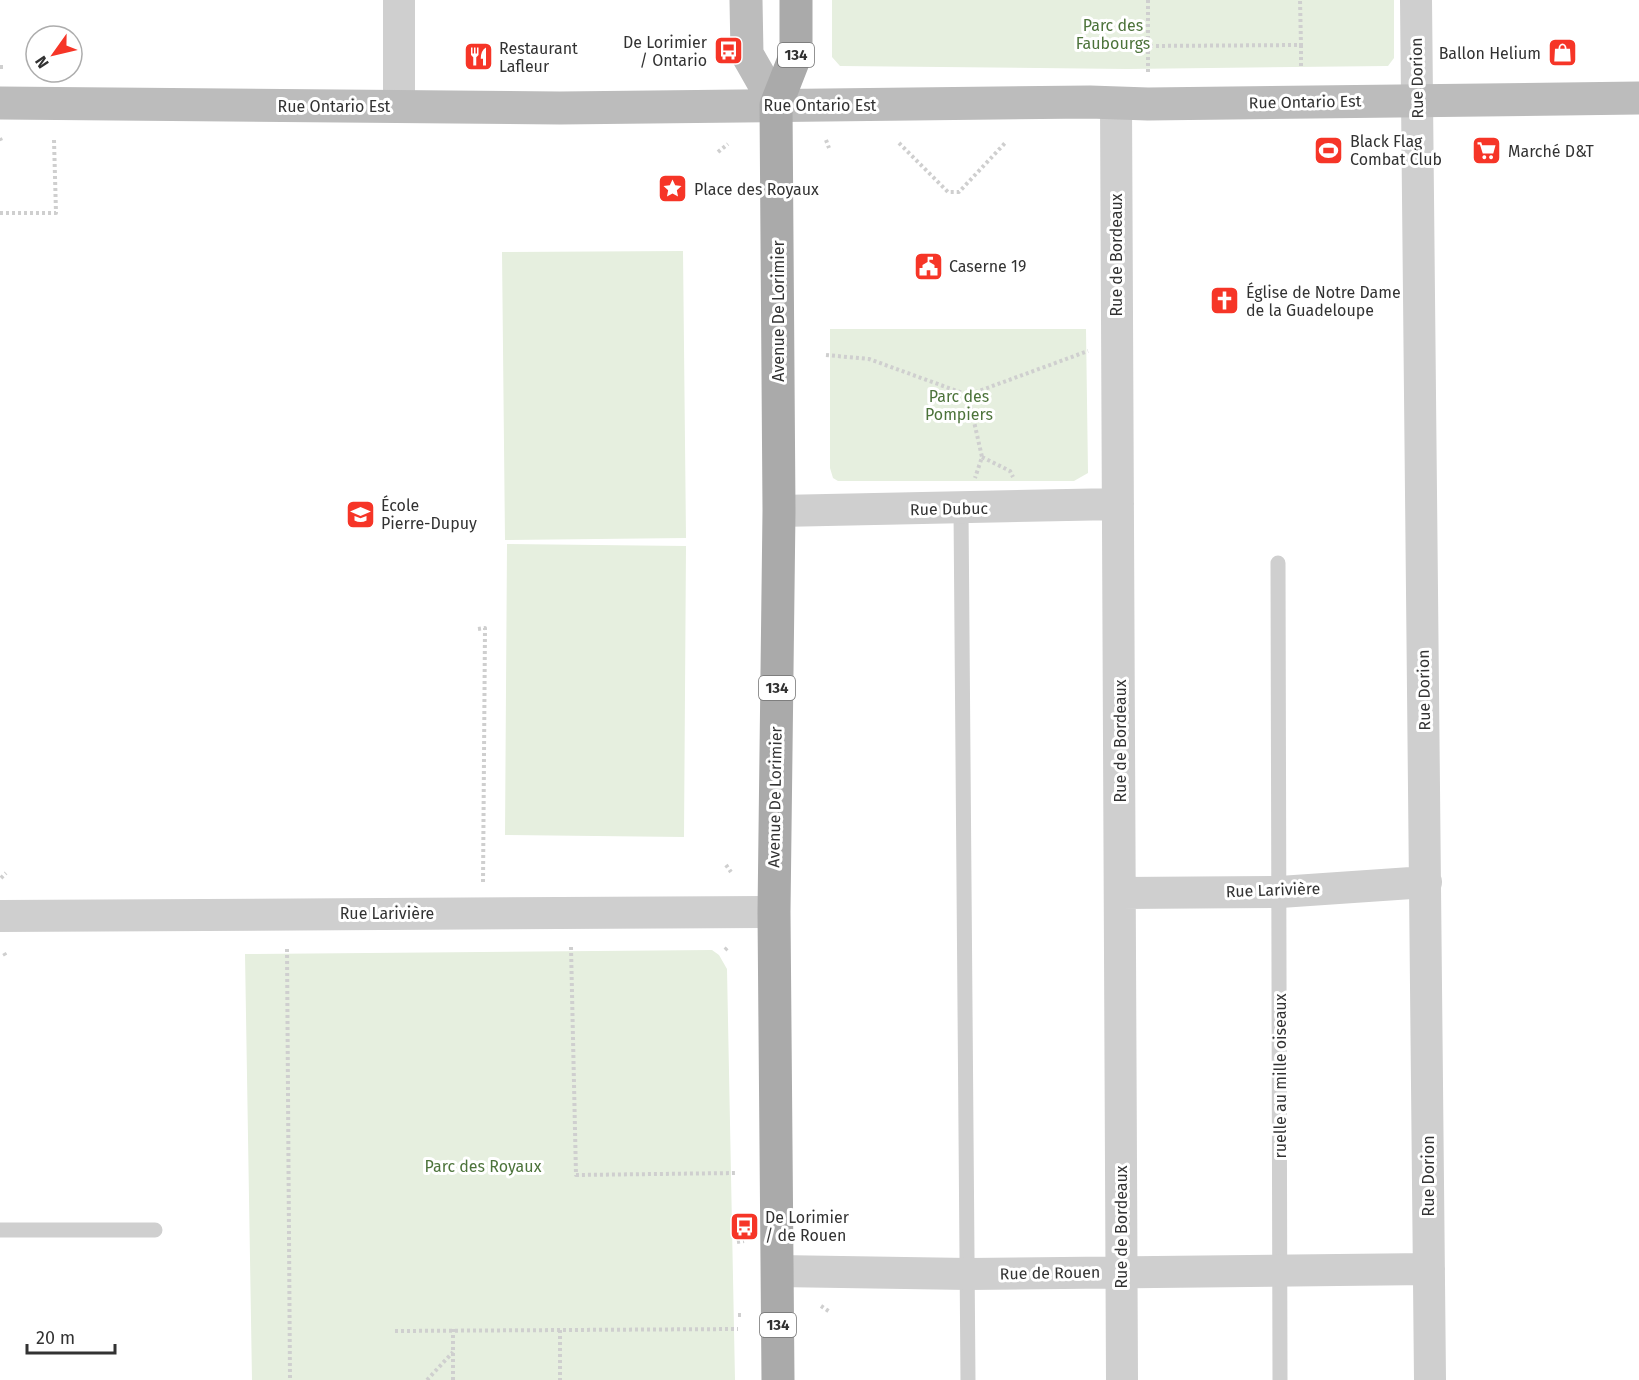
<svg xmlns="http://www.w3.org/2000/svg" width="1639" height="1380" viewBox="0 0 1639 1380" font-family="'Fira Sans',sans-serif">
  <style>
    .green { fill: #e6efdf }
    .lines { fill: none; stroke-linecap: round; stroke-linejoin: round }
    .path { stroke: #cfcfcf; stroke-width: 4; stroke-dasharray: 3 3; stroke-linecap: butt }
    .lane { stroke: #cfcfcf; stroke-width: 15 }
    .street { stroke: #cfcfcf; stroke-width: 32 }
    .secondary { stroke: #bcbcbc; stroke-width: 33 }
    .primary { stroke: #aaa; stroke-width: 33 }
    .labels { text-anchor: middle; dominant-baseline: central; stroke-width: 6; stroke-linejoin: round; paint-order: stroke }
    .shield { fill: #fff; stroke: #707070; stroke-width: 1.5 }
    .shield-label { font-size: 15px; font-weight: bold; fill: #323232 }
    .park-label { font-size: 16px; fill: #4c733a; stroke: #fff }
    .poi-label { font-size: 16px; fill: #323232; stroke: #fff; text-anchor: start }
    .street-label { font-size: 16px; fill: #323232; stroke: #fff }
  </style>
  <rect width="100%" height="100%" fill="#fff"/>
  <path class="green" d="M832,0H1394V58L1388,66L1127,69L840,66L832,57Z
    M683,251L686,538L505,540L502,252Z
    M830,329H1086L1088,473L1074,481H838L833,478L830,468Z
    M507,544L686,546L684,837L505,835Z
    M712,950L719,955L727,969L735,1380H252L245,954Z"/>
  <g class="lines">
    <path class="path" d="M1148,0V46L1301,45L1300,0
      M1301,45V66
      M0,67H3
      M1148,72V46
      M0,138L2,143
      M826,140L829,148
      M899,143L948,192H959L1006,142
      M718,152L728,144
      M0,213H56L54,140
      M826,355L869,359L968,395L1088,351
      M968,395L982,457L975,478
      M982,457L1010,471L1013,477
      M478,629L485,628L483,884
      M726,865L731,872
      M1,878L6,873
      M571,947L576,1175L737,1173
      M287,949L290,1380
      M725,950L729,946
      M4,953L7,958
      M737,1242L744,1241
      M821,1306L830,1312
      M738,1315H744
      M453,1329V1380
      M560,1330V1380
      M395,1331L738,1329
      M427,1380L453,1352"/>
    <path class="lane" d="M961,509L968,1380
      M1278,563L1280,1380
      M0,1230H155"/>
    <path class="street" d="M399,0V106
      M1416,0L1430,1380
      M1116,103L1122,1380
      M779,511L1118,504
      M1121,893L1280,892L1426,882
      M0,916L774,912
      M778,1271L968,1274L1429,1269"/>
    <path class="secondary" d="M746,0L747,54L776,105
      M0,103L560,108L1090,102L1148,104L1639,98"/>
    <path class="primary" d="M778,1380L774,912L779,511L776,105L796,54V0"/>
  </g>
  <defs>
    <symbol id="bus-square" viewBox="-11 -11 22 22"><rect x="-9" y="-9" width="18" height="18" rx="4" fill="#f63527" stroke="#fff"/><path d="M-5-6H5V4H4V6H2V4H-2V6H-4V4H-5ZM-3.5-4V0h7V-4ZM-3.5 1.2v1.5H-2V1.2ZM2 1.2v1.5H3.5V1.2Z" fill="#fff"/></symbol>
    <symbol id="shop-square" viewBox="-11 -11 22 22"><rect x="-9" y="-9" width="18" height="18" rx="4" fill="#f63527" stroke="#fff"/><path d="M-5-2.5h2.3a2.7 3.5 0 0 1 5.4 0H5L5.5 6h-11ZM-1.5-2.5h3a1.5 2.3 0 0 0-3 0Z" fill="#fff"/></symbol>
    <symbol id="restaurant-square" viewBox="-11 -11 22 22"><rect x="-9" y="-9" width="18" height="18" rx="4" fill="#f63527" stroke="#fff"/><path d="M-5-6h1v4h1v-4h1v4h1v-4h1v5L-1.5 .5V6h-2V.5L-5-1ZM5-6V6H3V1.5H1.5Q1.5-4 5-6Z" fill="#fff"/></symbol>
    <symbol id="stadium-square" viewBox="-11 -11 22 22"><rect x="-9" y="-9" width="18" height="18" rx="4" fill="#f63527" stroke="#fff"/><path d="M0-5a6.5 5 0 1 0 0 10a6.5 5 0 1 0 0-10ZM-3.5-1.8h7v3.6h-7Z" fill="#fff"/></symbol>
    <symbol id="supermarket-square" viewBox="-11 -11 22 22"><rect x="-9" y="-9" width="18" height="18" rx="4" fill="#f63527" stroke="#fff"/><path d="M-6-5.5h2.5l.6 2H6L4.5 2H-2.5L-4.4-4H-6ZM-1.5 3.2a1.3 1.3 0 1 0 .1 0ZM3 3.2a1.3 1.3 0 1 0 .1 0Z" fill="#fff"/></symbol>
    <symbol id="sight-square" viewBox="-11 -11 22 22"><rect x="-9" y="-9" width="18" height="18" rx="4" fill="#f63527" stroke="#fff"/><path d="M0-6L1.8-2.2L6-1.7L2.9 1.2L3.7 5.4L0 3.3L-3.7 5.4L-2.9 1.2L-6-1.7L-1.8-2.2Z" fill="#fff"/></symbol>
    <symbol id="civic-square" viewBox="-11 -11 22 22"><rect x="-9" y="-9" width="18" height="18" rx="4" fill="#f63527" stroke="#fff"/><path d="M-.6-6.5H3V-4.5H.6V-3L4-1V1h2V6H-6V1h2V-1L-.6-3ZM-1.2 2.5V6h2.4V2.5Z" fill="#fff"/></symbol>
    <symbol id="church-square" viewBox="-11 -11 22 22"><rect x="-9" y="-9" width="18" height="18" rx="4" fill="#f63527" stroke="#fff"/><path d="M-1.2-6h2.4v3.5h3.3v2.4h-3.3V6h-2.4V-.1h-3.3v-2.4h3.3Z" fill="#fff"/></symbol>
    <symbol id="school-square" viewBox="-11 -11 22 22"><rect x="-9" y="-9" width="18" height="18" rx="4" fill="#f63527" stroke="#fff"/><path d="M0-5L7-2L0 1L-7-2ZM-4 1L0 2.5L4 1V4Q0 6-4 4Z" fill="#fff"/></symbol>
  </defs>
  <g fill-rule="evenodd">
    <use href="#bus-square" x="712" y="34" width="33" height="33"/>
    <use href="#shop-square" x="1546" y="36" width="33" height="33"/>
    <use href="#restaurant-square" x="462" y="40" width="33" height="33"/>
    <use href="#stadium-square" x="1312" y="134" width="33" height="33"/>
    <use href="#supermarket-square" x="1470" y="134" width="33" height="33"/>
    <use href="#sight-square" x="656" y="172" width="33" height="33"/>
    <use href="#civic-square" x="912" y="250" width="33" height="33"/>
    <use href="#church-square" x="1208" y="284" width="33" height="33"/>
    <use href="#school-square" x="344" y="498" width="33" height="33"/>
    <use href="#bus-square" x="728" y="1210" width="33" height="33"/>
  </g>
  <g class="labels">
    <g class="shield">
      <rect x="778" y="43" width="36" height="24" rx="4.5"/>
      <rect x="759" y="676" width="36" height="24" rx="4.5"/>
      <rect x="760" y="1313" width="36" height="24" rx="4.5"/>
    </g>
    <g class="shield-label">
      <text x="796" y="55">134</text>
      <text x="777" y="688">134</text>
      <text x="778" y="1325">134</text>
    </g>
    <g class="park-label">
      <text x="1113" y="25">Parc des<tspan x="1113" dy="18">Faubourgs</tspan></text>
      <text x="959" y="396">Parc des<tspan x="959" dy="18">Pompiers</tspan></text>
      <text x="483" y="1166">Parc des Royaux</text>
    </g>
    <g class="poi-label">
      <text x="707" y="42" text-anchor="end">De Lorimier<tspan x="707" dy="18">/ Ontario</tspan></text>
      <text x="499" y="48">Restaurant<tspan x="499" dy="18">Lafleur</tspan></text>
      <text x="1541" y="53" text-anchor="end">Ballon Helium</text>
      <text x="1350" y="141">Black Flag<tspan x="1350" dy="18">Combat Club</tspan></text>
      <text x="1508" y="151">Marché D&amp;T</text>
      <text x="694" y="189">Place des Royaux</text>
      <text x="949" y="266">Caserne 19</text>
      <text x="1246" y="292">Église de Notre Dame<tspan x="1246" dy="18">de la Guadeloupe</tspan></text>
      <text x="381" y="505">École<tspan x="381" dy="18">Pierre-Dupuy</tspan></text>
      <text x="765" y="1217">De Lorimier<tspan x="765" dy="18">/ de Rouen</tspan></text>
    </g>
    <g class="street-label">
      <text transform="translate(1417 78) rotate(-91)">Rue Dorion</text>
      <text transform="translate(1305 102) rotate(-1)">Rue Ontario Est</text>
      <text x="820" y="105">Rue Ontario Est</text>
      <text x="334" y="106">Rue Ontario Est</text>
      <text transform="translate(1116 255) rotate(-90)">Rue de Bordeaux</text>
      <text transform="translate(778 311) rotate(-90)">Avenue De Lorimier</text>
      <text transform="translate(949 509) rotate(-1)">Rue Dubuc</text>
      <text transform="translate(1424 690) rotate(-91)">Rue Dorion</text>
      <text transform="translate(1120 741) rotate(-90)">Rue de Bordeaux</text>
      <text transform="translate(775 797) rotate(-89)">Avenue De Lorimier</text>
      <text transform="translate(1273 890) rotate(-2)">Rue Larivière</text>
      <text x="387" y="913">Rue Larivière</text>
      <text transform="translate(1280 1076) rotate(-90)">ruelle au mille oiseaux</text>
      <text transform="translate(1428 1176) rotate(-90)">Rue Dorion</text>
      <text transform="translate(1121 1227) rotate(-90)">Rue de Bordeaux</text>
      <text transform="translate(1050 1273) rotate(-1)">Rue de Rouen</text>
    </g>
  </g>
  <g transform="translate(54 54) rotate(236)"><circle r="28" fill="#ffffff" stroke="#adadad" stroke-width="1.5"/>
  <path d="M0-4.5L10 22L0 15L-10 22Z" fill="#f63527"/>
  <text y="-9" font-size="16" font-weight="bold" text-anchor="middle" fill="#323232">N</text>
  </g>
  <path d="M27 1344v9h88v-9" fill="none" stroke="#323232" stroke-width="3"/>
  <text x="36" y="1344" font-size="18" fill="#323232" stroke="#ffffff" stroke-width="4.5" paint-order="stroke">20 m</text>
</svg>
